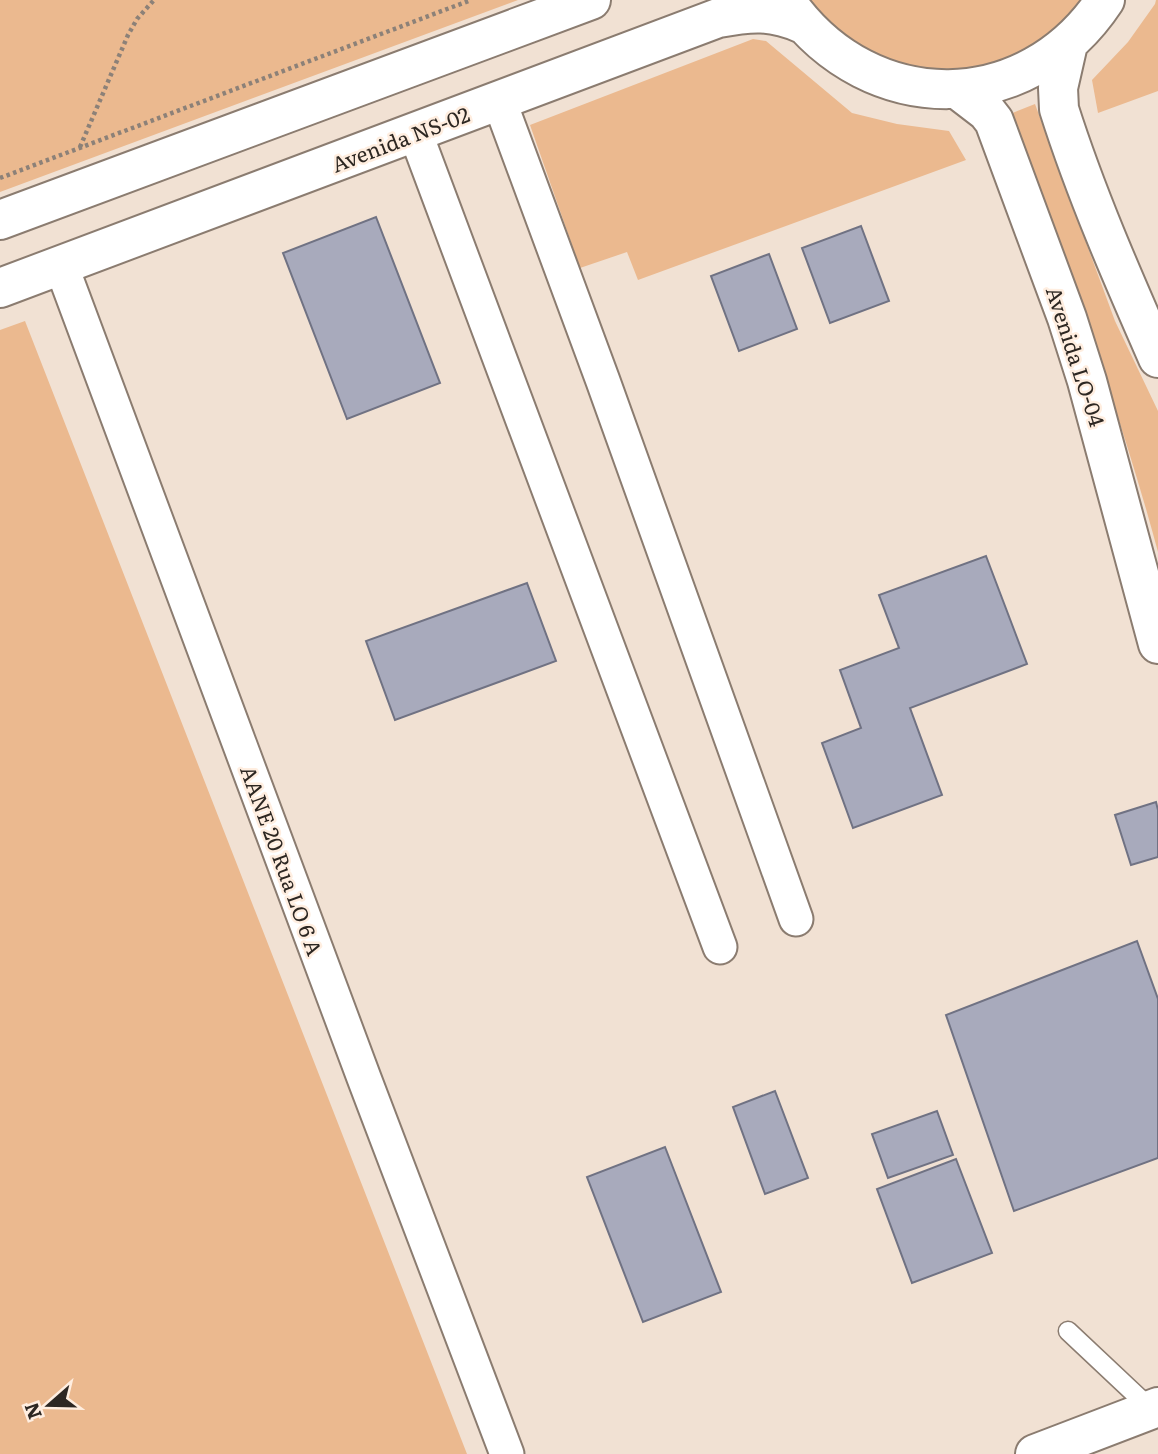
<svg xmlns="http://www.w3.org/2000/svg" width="1158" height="1454" viewBox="0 0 1158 1454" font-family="Literata,serif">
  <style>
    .green { fill: #ebb98f }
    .building { fill: #a8aabc; stroke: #707283; stroke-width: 2 }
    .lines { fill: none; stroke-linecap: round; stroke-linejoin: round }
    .lane-casing { stroke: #8b7c70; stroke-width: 21 }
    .street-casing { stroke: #8b7c70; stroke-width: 37 }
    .secondary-casing { stroke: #8b7c70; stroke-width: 42 }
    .path { stroke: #8c8178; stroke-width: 4.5; stroke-dasharray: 3.5 3.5; stroke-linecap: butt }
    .lane { stroke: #fff; stroke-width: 18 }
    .street { stroke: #fff; stroke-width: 33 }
    .secondary { stroke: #fff; stroke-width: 38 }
    .labels { text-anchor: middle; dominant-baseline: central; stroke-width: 5; stroke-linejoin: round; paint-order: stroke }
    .street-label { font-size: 21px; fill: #2d2722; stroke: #ffeee0 }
  </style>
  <rect width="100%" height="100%" fill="#f1e1d3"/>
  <path class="green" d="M0,0H518L0,192Z
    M808,0H1083L1040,43L1002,62L946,72L891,62L849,41Z
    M1156,0H1158V91L1098,113L1092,80L1128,42L1155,4Z
    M753,39L766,41L852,113L897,124L949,131L966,160L638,280L627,252L580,268L530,125Z
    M1035,104L1115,321L1158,411V552C1118,403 1064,259 1010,114Z
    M25,321L467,1454H0V330Z"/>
  <path class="building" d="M376,217L440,383L347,419L283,253Z
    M861,226L889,301L830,323L802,248Z
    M769,254L797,329L739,351L711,276Z
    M986,556L1027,664L910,708L942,795L853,828L822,743L861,728L840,670L899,648L879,595Z
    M527,583L556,661L395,720L366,641Z
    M1156,802L1158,810V857L1131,865L1115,815Z
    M1137,941L1158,999V1158L1014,1211L946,1015Z
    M775,1091L808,1178L765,1194L733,1107Z
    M937,1111L953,1155L888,1178L872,1134Z
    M665,1147L721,1292L643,1322L587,1177Z
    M956,1159L992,1253L912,1283L877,1189Z"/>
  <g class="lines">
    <defs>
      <path id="lane" d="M1068,1331L1152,1410"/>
      <path id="street" d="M499,100L603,381L796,919
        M415,132L720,947
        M61,265L364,1078L507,1454"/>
      <path id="secondary" d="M789,5C871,118 1027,118 1105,0
        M1068,44L1058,88L1059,109C1086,194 1122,276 1158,358
        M957,89L987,112L994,121L1067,318L1087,381L1158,644
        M0,220L591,0
        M0,288L718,18C751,12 771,10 803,24
        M1035,1454L1158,1407"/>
    </defs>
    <use href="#lane" class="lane-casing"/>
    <use href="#street" class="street-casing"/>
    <use href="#secondary" class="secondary-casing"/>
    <path class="path" d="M80,147L128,35L137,19L154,0
      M0,178L471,0"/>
    <use href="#lane" class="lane"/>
    <use href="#street" class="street"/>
    <use href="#secondary" class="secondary"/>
  </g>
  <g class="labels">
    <g class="street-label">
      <text transform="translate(400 138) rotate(-21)">Avenida NS-02</text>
      <text transform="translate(1077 356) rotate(72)">Avenida LO-04</text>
      <text transform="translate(283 860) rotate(70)">AANE 20 Rua LO 6 A</text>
    </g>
  </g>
  <g transform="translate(49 1405) rotate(250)" stroke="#ffeee0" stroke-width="5" paint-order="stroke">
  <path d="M0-5L12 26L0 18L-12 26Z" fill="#2d2722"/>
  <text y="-10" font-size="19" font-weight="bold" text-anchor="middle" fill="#2d2722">N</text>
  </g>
</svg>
